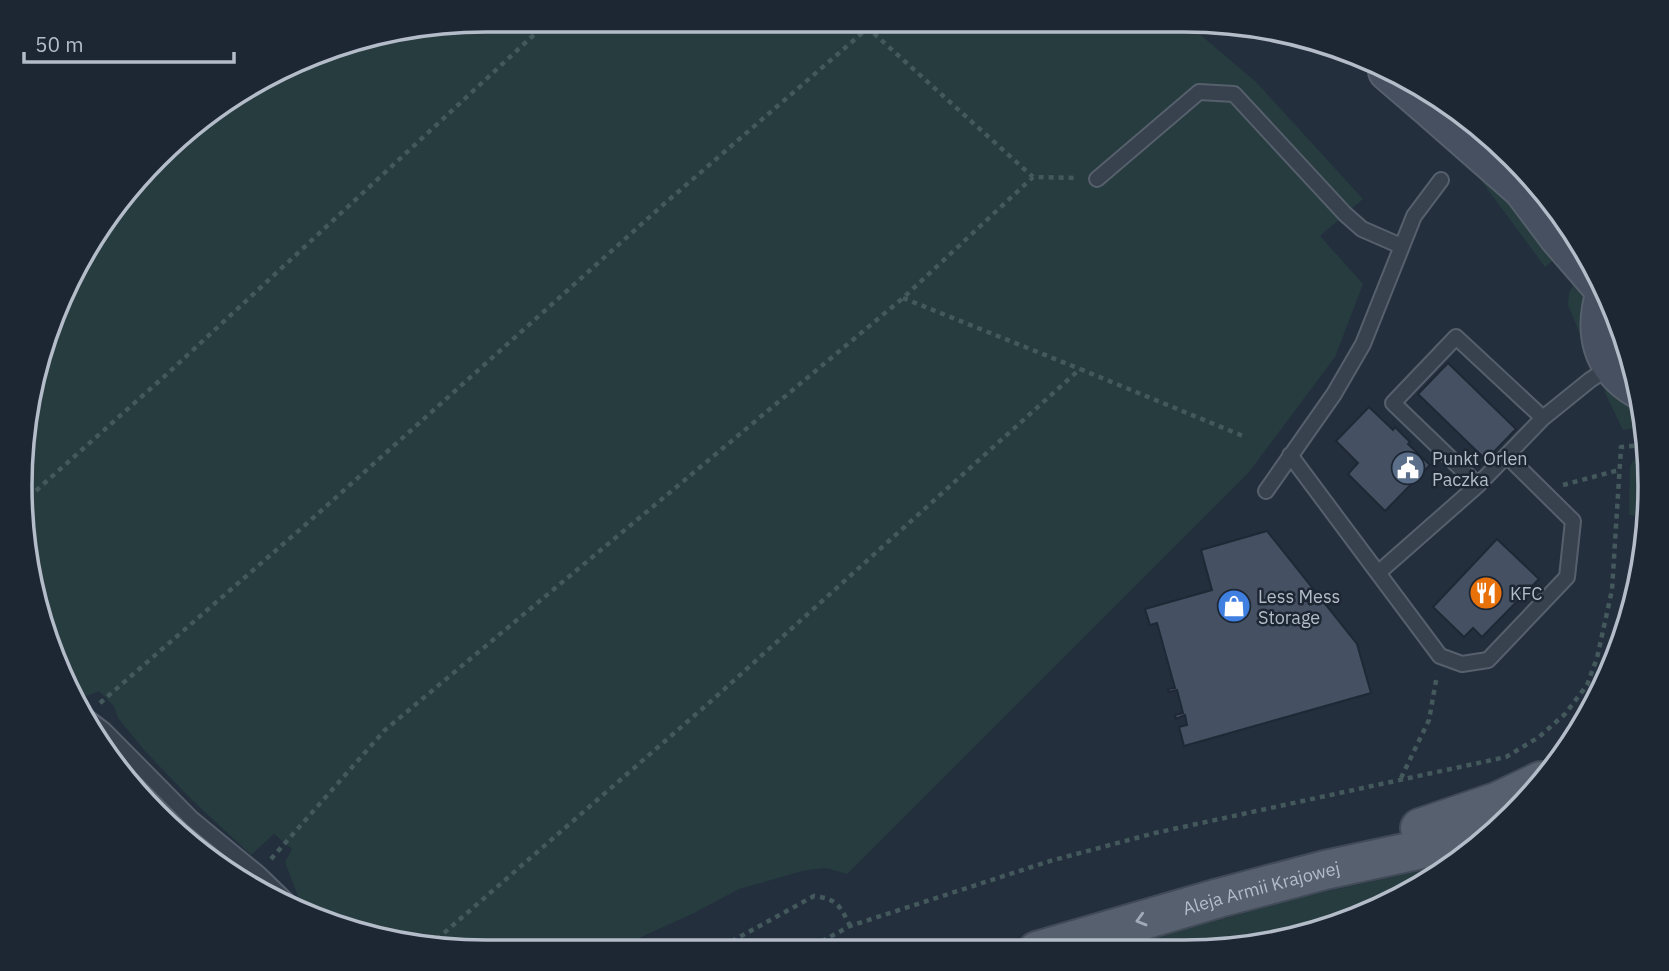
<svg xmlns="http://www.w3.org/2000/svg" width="1669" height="971" viewBox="0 0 1669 971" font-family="'IBM Plex Sans',sans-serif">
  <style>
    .green { fill: #263c3f }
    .building { fill: #455162; stroke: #1f2835; stroke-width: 2 }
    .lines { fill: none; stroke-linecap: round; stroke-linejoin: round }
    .lane-casing { stroke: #565f6c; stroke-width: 18 }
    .secondary-casing { stroke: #565f6c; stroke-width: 42 }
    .primary-casing { stroke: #414a57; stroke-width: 42 }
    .path { stroke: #44595c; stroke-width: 4.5; stroke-dasharray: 5 5; stroke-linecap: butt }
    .lane { stroke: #38414e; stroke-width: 14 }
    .secondary { stroke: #465061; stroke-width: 38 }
    .primary { stroke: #56606e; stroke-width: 38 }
    .secondary-bridge-casing { stroke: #565f6c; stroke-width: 42; stroke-linecap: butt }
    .secondary-bridge { stroke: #465061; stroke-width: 38 }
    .oneway { stroke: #a1aab7 }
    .labels { text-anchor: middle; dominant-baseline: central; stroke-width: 5; stroke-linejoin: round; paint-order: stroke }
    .poi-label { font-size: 18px; fill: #b4bcc9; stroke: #1d2633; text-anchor: start }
    .street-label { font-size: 18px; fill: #b4bcc9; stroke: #1d2633 }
    .rim { fill: none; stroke: #b4bcc9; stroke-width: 3.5 }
  </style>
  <rect width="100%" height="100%" fill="#242f3e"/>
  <path class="green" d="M486,19L1183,20L1256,82L1363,199L1320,236L1363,284L1335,357L1249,472L847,874L826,868L806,870L739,889L694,913L617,948L597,951H455L335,927L304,912L285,862L292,849L274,834L251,855L191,799L145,751L118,718L114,706L99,691L84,697L73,690L44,636L20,516L35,364L98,226L202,115L336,44Z
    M1473,165L1561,254L1545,267L1471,167Z
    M1575,282L1585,297L1588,354L1568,305L1569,293Z
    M1604,391C1624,391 1637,408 1640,427L1623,430Z
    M1642,457L1641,516L1629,515L1630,466L1633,461Z
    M1448,865L1417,889L1333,927L1214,951H1107L1306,896Z"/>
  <path class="building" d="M1448,363L1516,429L1486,460L1418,394Z
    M1369,407L1393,430L1395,427L1410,442L1408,444L1430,465L1385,511L1348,474L1358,463L1336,441Z
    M1267,531L1357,644L1371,693L1184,746L1179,727L1187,725L1185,715L1176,719L1175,715L1183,713L1177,690L1169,692L1168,689L1175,688L1157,623L1150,625L1145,609L1212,590L1201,550Z
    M1497,539L1539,579L1482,637L1473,628L1464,637L1433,607Z"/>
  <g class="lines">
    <defs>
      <path id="lane" d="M1097,179L1199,92L1234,94L1345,214L1362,229L1401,246
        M1543,418L1478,485L1393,403L1456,337L1543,418L1590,380L1611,366
        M1290,455L1378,573L1478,485
        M1266,491L1334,394L1363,344L1414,216L1441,180
        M1378,573L1440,656L1462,664L1488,660L1567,577L1573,521L1507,456
        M88,718L104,730L192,819L259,874L291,905"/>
      <path id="secondary" d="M1388,71L1424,102
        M1523,189L1559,237L1605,290
        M1606,291C1594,331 1600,366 1639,389"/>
      <g id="primary">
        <path d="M1420,828L1499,801L1541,781"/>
        <path id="s1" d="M1037,951L1219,898L1325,870L1488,835"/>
      </g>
    </defs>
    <use href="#lane" class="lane-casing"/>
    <use href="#secondary" class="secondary-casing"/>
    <use href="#primary" class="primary-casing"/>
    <path class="path" d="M859,20L1033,177L1078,178
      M903,298L1080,369
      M1563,485L1619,470
      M21,504L167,374L551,19
      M100,703L304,526L664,204L868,28
      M1401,778L1429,720L1437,675
      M271,859L385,730L903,298L1033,177
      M429,946L710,702L1080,369L1243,436
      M714,951L814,896C838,899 840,906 850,926
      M804,951L850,926L1050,861L1155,833L1506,757L1539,737L1565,714L1587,685L1597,658L1612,590L1621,447L1642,445"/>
    <use href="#lane" class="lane"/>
    <use href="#secondary" class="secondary"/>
    <use href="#primary" class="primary"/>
    <defs>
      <path id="secondary-bridge" d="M1424,102L1523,189"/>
    </defs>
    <use href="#secondary-bridge" class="secondary-bridge-casing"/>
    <use href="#secondary-bridge" class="secondary-bridge"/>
  </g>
  <defs><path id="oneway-chevron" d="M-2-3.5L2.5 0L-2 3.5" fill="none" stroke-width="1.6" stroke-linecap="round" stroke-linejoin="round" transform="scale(1.75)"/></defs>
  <use class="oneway" href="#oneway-chevron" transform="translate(1141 920) rotate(164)"/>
  <defs>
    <symbol id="civic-disc" viewBox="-11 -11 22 22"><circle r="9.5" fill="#5c6f8a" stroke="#1d2633"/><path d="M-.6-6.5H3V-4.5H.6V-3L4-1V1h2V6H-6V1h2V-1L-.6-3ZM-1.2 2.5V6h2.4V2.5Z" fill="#fff"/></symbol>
    <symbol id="restaurant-disc" viewBox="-11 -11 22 22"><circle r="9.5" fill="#e8710a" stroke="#1d2633"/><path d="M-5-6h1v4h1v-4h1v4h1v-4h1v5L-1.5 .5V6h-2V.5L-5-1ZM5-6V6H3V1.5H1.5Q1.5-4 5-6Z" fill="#fff"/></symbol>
    <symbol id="shop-disc" viewBox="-11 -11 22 22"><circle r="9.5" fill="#3f7fe0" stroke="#1d2633"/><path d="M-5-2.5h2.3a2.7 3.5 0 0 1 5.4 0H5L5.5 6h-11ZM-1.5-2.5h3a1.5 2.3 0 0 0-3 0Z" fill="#fff"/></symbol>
  </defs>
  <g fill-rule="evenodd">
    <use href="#civic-disc" x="1389" y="449" width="38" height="38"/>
    <use href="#restaurant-disc" x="1467" y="574" width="38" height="38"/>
    <use href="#shop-disc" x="1215" y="587" width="38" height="38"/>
  </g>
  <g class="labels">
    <g class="poi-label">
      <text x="1432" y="458">Punkt Orlen<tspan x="1432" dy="21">Paczka</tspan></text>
      <text x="1510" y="593">KFC</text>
      <text x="1258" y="596">Less Mess<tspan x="1258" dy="21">Storage</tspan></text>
    </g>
    <g class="street-label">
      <text stroke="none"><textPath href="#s1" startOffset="233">Aleja Armii Krajowej</textPath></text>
    </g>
  </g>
  <path d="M0 0H1669V971H0ZM486 32H1184A454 454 0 0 1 1638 486V486A454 454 0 0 1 1184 940H486A454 454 0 0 1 32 486V486A454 454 0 0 1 486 32Z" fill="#1d2633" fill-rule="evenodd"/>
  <path class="rim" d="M486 32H1184A454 454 0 0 1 1638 486V486A454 454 0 0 1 1184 940H486A454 454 0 0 1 32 486V486A454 454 0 0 1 486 32Z"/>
  <path d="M24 52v10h210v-10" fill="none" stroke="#b4bcc9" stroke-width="3.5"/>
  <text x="35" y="52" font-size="21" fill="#b4bcc9" stroke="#1d2633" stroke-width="5" paint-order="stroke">50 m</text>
</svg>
